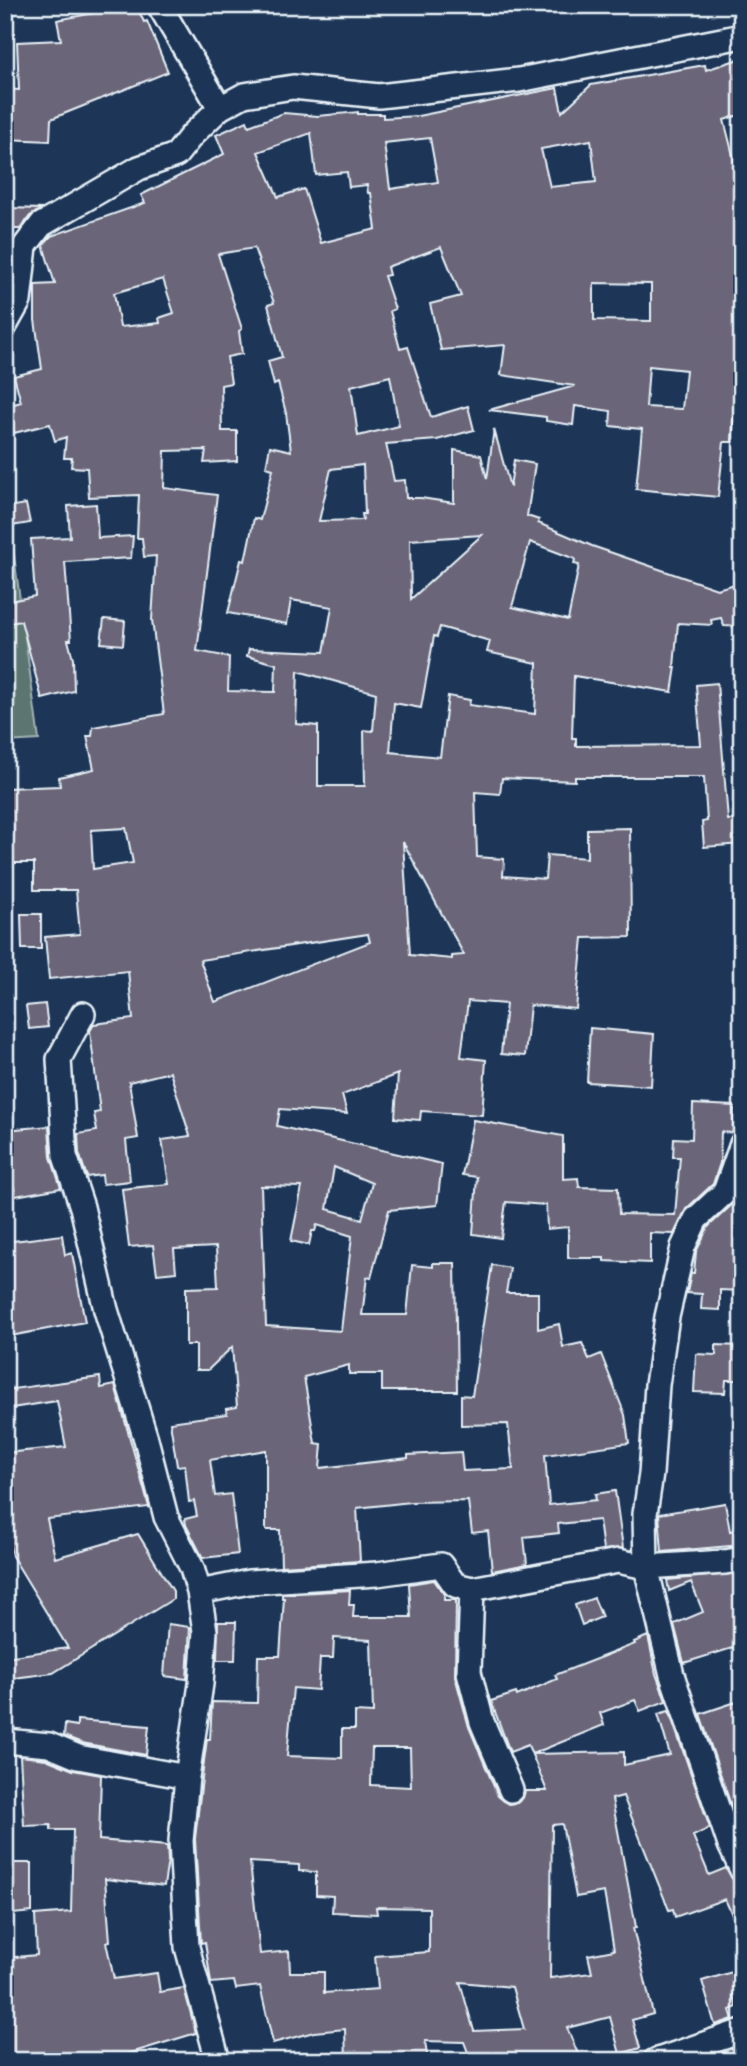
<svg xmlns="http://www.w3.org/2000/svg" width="747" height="2066" viewBox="0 0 747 2066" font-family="'Indie Flower',sans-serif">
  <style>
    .green { fill: #5d7470; stroke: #a2b2b4; stroke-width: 2 }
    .building { fill: #6a6578; stroke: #e8f1f8; stroke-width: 2; fill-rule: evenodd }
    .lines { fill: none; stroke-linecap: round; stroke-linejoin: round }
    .street-casing { stroke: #e8f1f8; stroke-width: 28 }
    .street { stroke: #1d3557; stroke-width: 23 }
  </style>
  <rect width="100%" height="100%" fill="#1d3557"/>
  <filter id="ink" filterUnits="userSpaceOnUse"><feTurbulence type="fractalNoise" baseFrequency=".0143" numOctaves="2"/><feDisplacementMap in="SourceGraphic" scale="14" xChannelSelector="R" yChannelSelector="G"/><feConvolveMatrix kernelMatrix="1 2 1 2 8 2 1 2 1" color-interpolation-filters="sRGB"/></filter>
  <g filter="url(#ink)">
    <path class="green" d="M5,489L39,740L5,742Z"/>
    <path class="building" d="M103,5H136L144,22L147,21L168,72L51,119L50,141L5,139V89L19,90L17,42L61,40L57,20L105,11Z
      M742,58V114L724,120L735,163L737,162L742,178V374L740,399H735L732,442H724L718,497L636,489L642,429L610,426L611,411L575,406L573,425L546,421V417L489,410L575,386L501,375L505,345L441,350L430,304L461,296L441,247L387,267L389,275L384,276L395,309L390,311L400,349L408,347L431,417L468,406L474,430L437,440L386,444L394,481L405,480L406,498H421L454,503V450L481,455L487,479L494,429L510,487L514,460L535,464L527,516L539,520L538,523L592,546L717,589L742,582V627L724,626L721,618L711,620L712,625L678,623L674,667H676L672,692L574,676L572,738H576V746L701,745L696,685L717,683L728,820L742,819V844L704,847L702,822L707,821L704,777H575V781L502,778L500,794L475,792L477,857L504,859L503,876L545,879L547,855L587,858V829L630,828L631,937L583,938L576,1009L530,1005L525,1056L501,1054L506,1004L468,1001L461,1057L486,1060L482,1115L421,1111L420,1120L395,1118L398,1074L342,1095L347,1114L280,1109L277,1126L442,1164L437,1205L389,1210L371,1278L367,1277L362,1315H407L412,1265L433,1267V1263H455L457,1391H382V1374H349V1365L304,1377L315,1443L322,1444L320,1468L408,1458V1455L461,1452L463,1471L513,1469L508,1424L461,1425V1395L472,1396L492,1265L510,1268L506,1293H538V1329L559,1324L563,1347L582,1343L589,1359L601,1354L625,1415L629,1443L545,1455L549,1505L596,1500L595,1494L615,1491L623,1548L603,1550L599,1520L558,1524L559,1533L524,1537L527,1564L492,1571L488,1531L472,1533L468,1501L411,1502L357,1508L360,1561L281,1566L280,1530H266V1450L210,1460L215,1496L231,1494L238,1554L203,1558L186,1525L185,1519L197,1516L194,1501L189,1502L185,1465L177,1466L170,1422L227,1414L226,1409L237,1407L232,1347L208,1370H196V1345H186V1288L218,1287L216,1247L174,1249L176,1272L157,1274L153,1245L129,1247L122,1189L169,1184L162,1140L190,1136L170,1072L129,1082L138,1138L126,1140L130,1181L103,1184L102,1175L87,1177L79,1153L78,1134L97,1131L94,1113L100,1112L90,1031L94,1024L133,1019L128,971L49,979L45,937L80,934L76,890H34V863H5V788L60,786L59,777L94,769L87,736H92L93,727L164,714L152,620L156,556L144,557L142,538H137L139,495L89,497L87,468L71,467L72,458H64L66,437L55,441L50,424L14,433L7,406L21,402L14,376L42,369L35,320V285L55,284L43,245L51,236L145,203L141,195L224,154L216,135L247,121L249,126L284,113L318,116L358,112V114H383V118L418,116L557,88L562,112L591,85L705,65L706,70ZM311,133L316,175L347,172L349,187L367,185L368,193H371L376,229L321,243L304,189L278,197L258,152ZM430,138L438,182L390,189L384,143ZM591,140L596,182L550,187L541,149ZM254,248L274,303L268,305L282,357L268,361L274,385L278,383L286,413L291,451L270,446L266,467L273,469L260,520L254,518L245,561L241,560L228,613L287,624L291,600L332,607L324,652L249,649L247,656L276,664L275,692L228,691L229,657L197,651L217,495L164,488L165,451L206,450L204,463L237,461V431H222L221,385L231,383L227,357L242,354L239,331L242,329L218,254ZM163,279L174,313L159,318L160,323L120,327L114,293ZM594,283L651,284V321L594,320ZM649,366L686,370L682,409L646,407ZM390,376L399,426L358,436L351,386ZM363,465L365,514H362L363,520L319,521L331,469ZM482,535L411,599L410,540ZM530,542L575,559L574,564L579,565L568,620L512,607ZM440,627L490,641L487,652L537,663L535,714L469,705L470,700L448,696L440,757L390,752L394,703L421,708L434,636L437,637ZM298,671L376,693L373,731L364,730L365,786H318V726L296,724ZM126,828L133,863L93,869L91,830ZM403,842L464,955L452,956V959L410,955ZM368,934L370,942L215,1002L200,960ZM334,1167L372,1183L362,1219L327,1209ZM261,1186L302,1187L291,1241L309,1245L312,1231H315L317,1225L352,1236L341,1331L266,1326Z
      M8,208L41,209L30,216L20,229H8Z
      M26,504L30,523L11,526L8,507Z
      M96,504L98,538L133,536L131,558L65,562L71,640H68L73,659L74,691L42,699L21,621L5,624V602L35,596L31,539L70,537L68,506Z
      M104,619L125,621L123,645L101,643Z
      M21,914H41V949H22Z
      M45,1004L48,1027L29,1029L26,1006Z
      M590,1028L654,1034L651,1086L587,1082Z
      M693,1104L734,1106L733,1133L721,1132L720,1163L713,1184L686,1209L674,1234L650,1233V1263L604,1261V1258H568V1227L547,1229L546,1205L506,1202L501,1238L473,1234L477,1177L462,1175L473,1120L563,1136V1179L578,1178L579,1187L618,1188L619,1214L675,1215L680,1157H673L674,1138L692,1139Z
      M49,1126L51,1157L61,1188L15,1196L14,1187L5,1188V1130Z
      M742,1187V1291L720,1290V1310L701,1309L702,1294L687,1293L691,1273H694L696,1252L708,1227L735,1202Z
      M62,1235L65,1255L72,1253L85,1322L5,1337V1242Z
      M716,1345L742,1346V1380H726L725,1393L694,1392L696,1354L716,1355Z
      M100,1377L101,1388L115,1385L149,1507L47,1519L55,1558L138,1534L173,1591V1599L53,1673L5,1679V1657L68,1648L12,1556L5,1523V1480L10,1479L5,1453L66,1447L57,1401L5,1409V1390Z
      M725,1503L730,1531L742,1529V1545L662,1552L659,1514Z
      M742,1573V1645L684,1663L674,1624L703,1612L691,1582L669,1591L667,1580Z
      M434,1580L444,1594V1600H456L455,1676L469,1727L498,1796L509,1804L517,1803L523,1798L525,1791H547L528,1745L510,1752L491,1701L516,1693L517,1696L557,1679L555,1675L635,1644L634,1642L648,1636L656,1674L666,1701L640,1711L635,1700L600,1713L604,1725L532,1754L624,1752V1765L670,1755L658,1714L669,1711L710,1828L693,1836L709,1875L726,1868L734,1881L742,1884V1937L725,1899L675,1917L673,1909L669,1910L623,1796L612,1799L636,1927L633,1928L653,2014L632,2020L640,2048L620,2054L610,2017L567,2028L581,2061H482L481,2055H469L464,2042L425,2041L428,2061H346L345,2029L314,2032L273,2043L260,1986L236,1989L234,1981L211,1983L205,1942L201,1943L195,1839L204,1761L207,1739H210L212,1702L257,1703L258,1656H280L284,1598H282V1594L350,1590L349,1605H354L353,1617H411L409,1584ZM334,1638L371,1640L373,1713L355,1712V1729H342V1758L287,1756L293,1688L318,1690L320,1658H333ZM372,1748H410L411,1787L371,1785ZM562,1824L576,1897L604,1892L614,1950L588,1955L592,1973L550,1978L552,1825ZM250,1862L299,1865V1871L316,1872V1895L333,1896L332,1912L377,1914L376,1907L429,1908V1952L375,1956L378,1989L324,1993V1972H290L289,1951L260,1954ZM460,1982L512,1987L524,2029L474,2031Z
      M594,1598L602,1617L582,1625L575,1605Z
      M218,1622H236L235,1660H217Z
      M168,1624L190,1627L187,1679L164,1676Z
      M742,1700V1818L736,1820L700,1714Z
      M77,1720L149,1726L146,1755L82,1743L64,1736L65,1724L77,1726Z
      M20,1756L46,1759L73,1770L101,1775L99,1840L167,1846L168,1860L164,1886L105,1879L110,1941L106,1942L114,1979L157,1973L160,1992L184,1988L196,2033L108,2060L106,2054L80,2061H44L43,2058L10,2061L5,2027V1958L37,1955L35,1915L71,1912L73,1830H51V1825L24,1826Z
      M5,1863H32V1912L13,1914L11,1889H5Z
      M742,1969V1992L733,1995L737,2007L730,2010L733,2019L715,2025L702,1981Z"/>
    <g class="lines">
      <defs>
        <path id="street" d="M159,5L220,108
          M5,326L19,301L25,246L41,225L139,168L176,155L192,135L220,108L244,95L293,87L379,96L519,80L742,36
          M83,1014L59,1059L65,1156L82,1207L106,1310L146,1439L166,1517L192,1568L199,1592L205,1631L201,1684L187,1777
          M742,1144L725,1192L696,1219L683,1247L667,1317L657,1385L651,1474L645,1514L646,1567L672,1675L730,1845L742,1870
          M472,1589L469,1672L482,1722L511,1790
          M199,1592L249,1582L377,1574L441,1565L455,1585L472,1589L618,1561L646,1567L725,1562L742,1559
          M5,1741L49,1745L78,1757L187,1777L181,1841L187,1947L218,2061
          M655,2061L742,2031"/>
      </defs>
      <use href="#street" class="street-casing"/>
      <use href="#street" class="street"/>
    </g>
  </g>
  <rect width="747" height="2066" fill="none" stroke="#1d3557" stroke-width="28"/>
  <rect x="14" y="14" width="719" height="2038" fill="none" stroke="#e8f1f8" stroke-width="2.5" filter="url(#ink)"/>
</svg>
